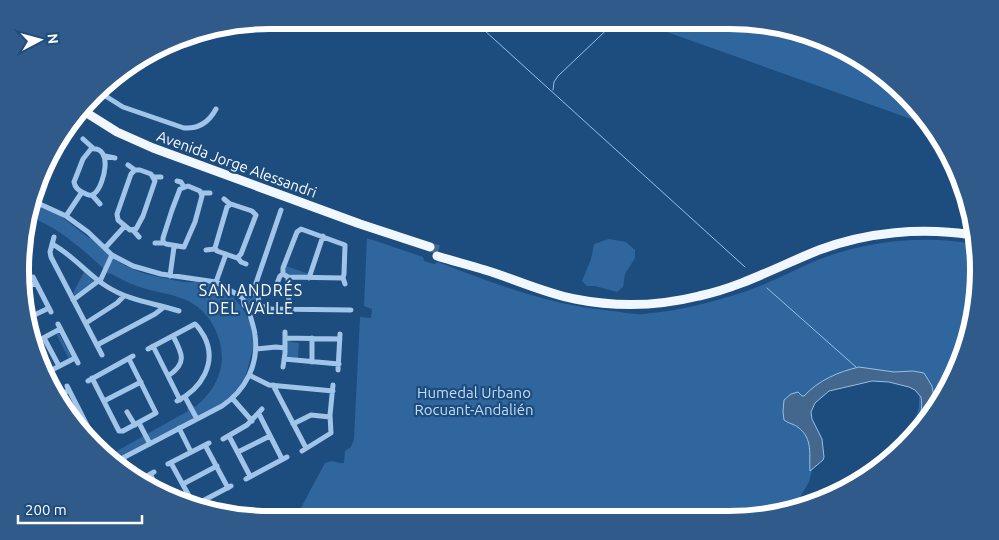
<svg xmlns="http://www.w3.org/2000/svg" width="999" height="540" viewBox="0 0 999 540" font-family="Ubuntu,sans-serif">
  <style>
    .green { fill: #30669e }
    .water { fill: #44678d; stroke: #94c0ea }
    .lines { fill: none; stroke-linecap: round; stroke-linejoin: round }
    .stream { stroke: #94c0ea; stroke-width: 1 }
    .trunk-tunnel { stroke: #3f6792; stroke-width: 9; stroke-dasharray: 9 4.5; stroke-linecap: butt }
    .minor { stroke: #a1c4e9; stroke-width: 5 }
    .trunk { stroke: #f1f7fe; stroke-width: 9 }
    .labels { text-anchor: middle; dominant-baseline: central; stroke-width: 4.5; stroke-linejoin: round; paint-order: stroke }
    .street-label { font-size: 15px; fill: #fff; stroke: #1d4c7f }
    .park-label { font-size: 15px; fill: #c5ddf7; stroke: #1d4c7f }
    .neighbourhood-label { font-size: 16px; letter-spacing: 1px; fill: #fff; stroke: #1d4c7f }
    .rim { fill: none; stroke: #fff; stroke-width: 6 }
  </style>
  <rect width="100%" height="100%" fill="#1d4c7f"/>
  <path class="green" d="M633,20L745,21L794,29L854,53L927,118L931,126Z
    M30,201L58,214L89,238H91C106,253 120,265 140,272C155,277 170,279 184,282C191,283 197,281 203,282C224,286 240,300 248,319C253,331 255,345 251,356C249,362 248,369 246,374C242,387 229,398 219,405L113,460L108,456L188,411L187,408L193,405L195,407C210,395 221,379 222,359C222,335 209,310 186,300C170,293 153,292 137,286C128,283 119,278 110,273L109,274L103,270L104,269C80,247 58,227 27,216Z
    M367,238L423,257L424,261L434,264L438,262C495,284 552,306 613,311C623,312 634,315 643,314C679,311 714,302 747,291C772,282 796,269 820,259C868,241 923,235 973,244L977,302L946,395L917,435L910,441L919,406V396L916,389L909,384L865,376L811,398L804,429L812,447L814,463L809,482L793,509L761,518L295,519L325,463C334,458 338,465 344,463L345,451L351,447L354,439L360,317L371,318L372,309L364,306Z
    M609,239L626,242L635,250V258L625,274L623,287L617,292L595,286H587L582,281L591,259L594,244Z
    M286,266L309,274L306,277L286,274Z
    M84,272L94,281L75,295L73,293Z
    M245 300a6 6 0 1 1 12 0a6 6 0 1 1-12 0Z
    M58,332L71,356L69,359L56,333Z
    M290,340L291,342L299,343L298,358L287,357V342Z"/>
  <path class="water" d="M859,367L894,372L913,371L924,373L932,386L936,409L917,435L901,449C911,432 925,418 921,397L915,390L909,387L889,382L872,381L829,391L815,403L811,412L812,419L822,439L824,457L823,460L810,471C809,455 813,439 799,428C795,424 789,424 784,420L783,412L784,400L791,394L798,392L802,396H804C819,380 838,372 859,367Z"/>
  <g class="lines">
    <path class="stream" d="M473,20L745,267
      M553,90L554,82L558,76L617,20
      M767,288L856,367"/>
    <path class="trunk-tunnel" d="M430,247L439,250"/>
    <path class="minor" d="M99,92L123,107L184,128C198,129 209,122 216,109
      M83,139L93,148
      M91,149C114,146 104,185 95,193C92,197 88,195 84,193C79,191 75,188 74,182L83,159Z
      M105,156L115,158
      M128,165L135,170
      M135,170H140L151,174L155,181L143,216L136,229L130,230L118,220L117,214L131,174Z
      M154,177H161
      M177,181L181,182L184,187
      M188,186L200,191L202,196L195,222L184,247L166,244L163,242V238L172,210L180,189Z
      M202,193H210
      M92,195L100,204
      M224,199L230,204
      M31,200L66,216L88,232L112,255L133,266L161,274L216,282L243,298
      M231,204L252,211L256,215L241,254L237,258L217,251L215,248L227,207Z
      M66,216L82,192
      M133,230L139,237
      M54,237L50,252L51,257L102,355
      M155,243H164
      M52,244C73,255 87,274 106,286C129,301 154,303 179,311
      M105,248L124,227
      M206,250L215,249
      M238,258L241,262L246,264
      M283,274L288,277L343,278
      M170,276L174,247
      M33,277L51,312
      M288,277L289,309
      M309,278L323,236
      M216,282L226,254
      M276,286L280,276L283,274V268L297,232L301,229L345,245L344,274L343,278L345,284
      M21,290L36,283
      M253,292L281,210
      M243,298L244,305L249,309
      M73,300L101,279L112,255
      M259,305L271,309L351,310
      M249,309L256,307L259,303L258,295L253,292
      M28,318L49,308
      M86,323L117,303L124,296
      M58,324L78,363
      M44,338L59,366
      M285,338L340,339
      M34,343L60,329
      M97,345L155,314L164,307
      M153,346L180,400
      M148,349L195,324C199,327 201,332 204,336C218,363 201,389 177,401
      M256,349L276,347L285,348
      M284,359L339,364
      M312,362V338
      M283,367L285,353V332
      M338,370L340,334
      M44,374L75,358
      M249,375L269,385L333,391
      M168,376C188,363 182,353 173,336
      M92,378L119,431H123L156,413L129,359
      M88,381L133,356
      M273,385L306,448
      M67,386L99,449
      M58,396L69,390
      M185,397L197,419
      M232,398L252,421
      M104,401L141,382
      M127,412L135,425
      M259,414L282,459
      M139,423L150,444
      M293,424L311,415L330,417
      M179,428L191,452
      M79,429L87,425
      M229,436L250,476
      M223,439L247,425L262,409
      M205,445L228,488
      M302,451L331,433L330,415L333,385
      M238,452L270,436
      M123,458L131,475
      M115,462L222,406C246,390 259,364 255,335C254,326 250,318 249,309
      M171,463L194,505
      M168,464L209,443
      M150,474L160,493
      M246,479L287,457
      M138,481L154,472
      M183,484L217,466
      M193,506L231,486"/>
    <path class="trunk" d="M82,110L117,132L153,148L360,224L430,247
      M437,256C453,261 469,265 485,270C515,279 544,293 575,299C615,307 659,306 699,296C741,287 779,266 819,250C867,232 922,227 972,235"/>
  </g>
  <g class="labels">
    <g class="street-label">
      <text transform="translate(237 164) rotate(20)">Avenida Jorge Alessandri</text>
    </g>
    <g class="park-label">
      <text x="474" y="392">Humedal Urbano<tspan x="474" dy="17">Rocuant-Andalién</tspan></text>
    </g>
    <g class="neighbourhood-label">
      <text x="251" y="290">SAN ANDRÉS<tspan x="251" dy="18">DEL VALLE</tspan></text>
    </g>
  </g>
  <path d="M0 0H999V540H0ZM270 29H729A241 241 0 0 1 970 270V270A241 241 0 0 1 729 511H270A241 241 0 0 1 29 270V270A241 241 0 0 1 270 29Z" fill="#2f5a89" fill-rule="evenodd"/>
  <path class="rim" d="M270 29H729A241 241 0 0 1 970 270V270A241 241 0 0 1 729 511H270A241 241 0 0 1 29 270V270A241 241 0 0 1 270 29Z"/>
  <g transform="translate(40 40) rotate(84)" stroke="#1d4c7f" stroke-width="4" paint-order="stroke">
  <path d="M0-4L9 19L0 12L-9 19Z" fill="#ffffff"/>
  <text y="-8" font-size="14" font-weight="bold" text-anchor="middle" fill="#ffffff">N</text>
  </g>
  <path d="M18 515v8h124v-8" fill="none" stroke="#ffffff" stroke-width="2.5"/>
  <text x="25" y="515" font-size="15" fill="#ffffff" stroke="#1d4c7f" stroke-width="4" paint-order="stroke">200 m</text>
</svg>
